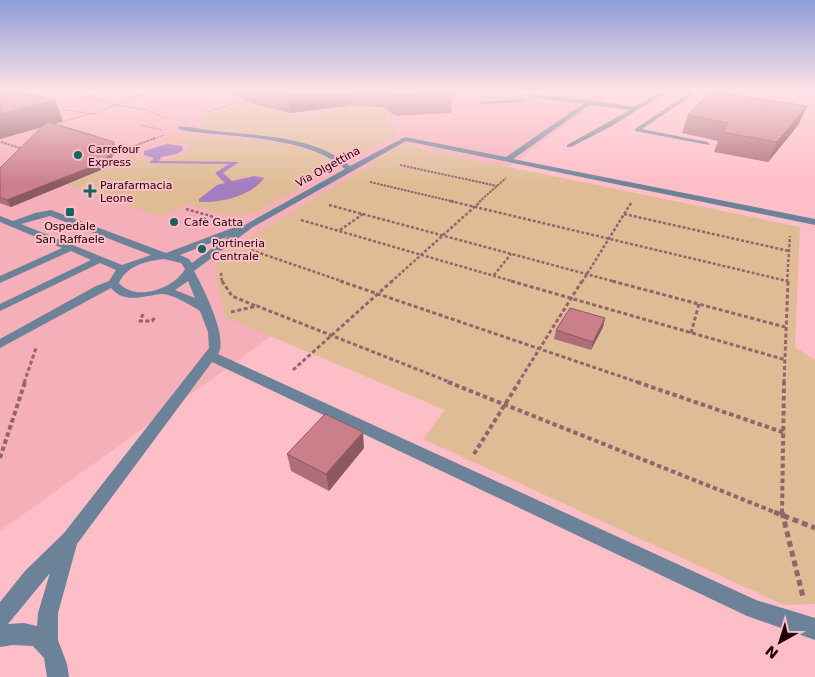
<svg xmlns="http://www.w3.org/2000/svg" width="815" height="677" viewBox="0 0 815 677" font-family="'DejaVu Sans',sans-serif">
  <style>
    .built { fill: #f5afb9 }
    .green { fill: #dfbc95 }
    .water { fill: #a37ebf }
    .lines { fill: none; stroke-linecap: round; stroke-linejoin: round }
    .path-far5 { stroke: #92656c; stroke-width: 1; stroke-dasharray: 2 1; stroke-linecap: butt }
    .path-far4 { stroke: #92656c; stroke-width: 2; stroke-dasharray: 2.5 1; stroke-linecap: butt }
    .path-far3 { stroke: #92656c; stroke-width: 2.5; stroke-dasharray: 3 2; stroke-linecap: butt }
    .path-far2 { stroke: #92656c; stroke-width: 3; stroke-dasharray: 4 2.5; stroke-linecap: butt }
    .path-far1 { stroke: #92656c; stroke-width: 4; stroke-dasharray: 4.5 3; stroke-linecap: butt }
    .path { stroke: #92656c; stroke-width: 5; stroke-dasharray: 6 4; stroke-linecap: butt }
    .minor { fill: #6c8298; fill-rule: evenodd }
    .wall { fill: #ae6d78 }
    .shaded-wall { fill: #8d5961 }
    .building { fill: #ca7f8b; stroke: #8d5961 }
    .poi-dot { fill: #166460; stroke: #febec7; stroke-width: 2 }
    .labels { text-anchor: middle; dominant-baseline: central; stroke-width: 4; stroke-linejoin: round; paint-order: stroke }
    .far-poi-label { font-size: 11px; fill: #1c0308; stroke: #febec7; text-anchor: start }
    .far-street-label { font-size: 11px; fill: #1c0308; stroke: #febec7 }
  </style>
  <rect width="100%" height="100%" fill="#febec7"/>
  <path class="built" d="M0,90H615L0,531Z"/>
  <path class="green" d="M250,104L299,116L307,114L319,115L347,106L383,107L392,114L387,116L384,124L397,126L395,135L349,160L317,147L214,132L201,126L200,122C213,106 233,109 250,104Z
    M180,134C219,137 310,139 339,166L256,212C233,221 210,211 188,204L161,217L65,184L109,167L102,165L105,161L134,155L140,159L152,161L150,163L230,164L216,173L226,183L229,197C244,195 255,190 264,178L254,176L232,181L223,173L238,163L158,161L176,157L190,151V145L161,140Z
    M402,145L800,227L795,347L815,360V604L784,605L423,439L445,410L225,317L216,276V263L227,252Z"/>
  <path class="water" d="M167,144L182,146L183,150L176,154L161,157L159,161L239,162L223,173L232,181L254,176L264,178C252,196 220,203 199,202V199L217,185L225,183L215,173L229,164L149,163L154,158L144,155V151Z"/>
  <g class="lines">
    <path class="path-far5" d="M122,90L136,92L141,95L116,105L84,97Z
      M140,96L149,94L152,90
      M116,105L148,110L166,119
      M56,111L66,110L93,114L116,105
      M207,112L243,101
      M52,125L89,114
      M59,125L96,136L91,137
      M140,125L162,130
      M151,140L164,135"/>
    <path class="path-far4" d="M1,142L23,149
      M113,151L124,150L155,138
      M400,165L497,186
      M370,182L455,202
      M479,202L506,178"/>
    <path class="path-far3" d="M450,201L787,281
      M329,205L616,282
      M186,209L214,217
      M624,214L789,251
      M301,220L515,282
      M340,230L363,214
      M251,250L344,282
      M221,273L222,282
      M494,275L511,254
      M391,282L481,201
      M582,282L631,203
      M787,282L790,236"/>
    <path class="path-far2" d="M222,281L232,296L256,306
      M340,281L640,383
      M511,281L786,360
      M612,281L785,327
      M231,312L257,306L452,383
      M143,314L140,321H152L156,316
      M691,333L699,304
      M293,370L392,281
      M24,383L36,348
      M518,383L582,281
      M784,383L788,281"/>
    <path class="path-far1" d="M448,382L777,513
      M637,382L785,433
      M474,454L519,382
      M0,458L25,382
      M782,513L784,382"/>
    <path class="path" d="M774,512L815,528
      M782,512L803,597"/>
    <path class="minor" d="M482,90L590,100L634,107L663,90H670L610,127L571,147H567V145L630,110L589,105L513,159L815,219V225L406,141L253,227L194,271C203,287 229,339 218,354L756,600L815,618V640L747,616L212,362L77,544L58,613V640L67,664L69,677H47L44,658L33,646L13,645L0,647V602L25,571L64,533L209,348L208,332L200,311C192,306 172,294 163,294C145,295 125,305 111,288L0,348V339L96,286L109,281L116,270L100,263L0,311V304L91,260L71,251L0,283V276L62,248L0,222V216L13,221L35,213L51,210L166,253L235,227H241L345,169C306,135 230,138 180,130L178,127C190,126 204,130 216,131C260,136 315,136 350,166L405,137L506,157L583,104ZM50,216L151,255L122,265L21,224ZM229,236L192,263L189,259L180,255ZM164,259L181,263L185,269C174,289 135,302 119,283C127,265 147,261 164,259ZM188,281L195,298L175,290ZM50,573L38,613L37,626L24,623L8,624Z
      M681,90H688L694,94L642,129L707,142L709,143V145L635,131V129L687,94Z
      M525,99L527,102L482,104L479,102Z"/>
  </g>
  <path class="wall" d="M0,90L55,100L63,121L53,124L116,148L108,167L11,207L0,203V168L42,127L0,139Z
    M229,90H449L452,92L451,113L395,116L383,107L347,106L290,113L250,103L232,93Z
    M688,115L799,124L768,162L714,152L718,141L682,133Z
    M605,318L603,327L591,350L554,339L556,330Z
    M364,448L329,491L291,471L287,454Z"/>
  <path class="shaded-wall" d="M308,90H346L347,106L290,113L288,92Z
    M55,100L63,121L0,139V114Z
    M807,106L799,124L768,162L777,142Z
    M114,142L116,148L108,167L11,207L7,200Z
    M605,318L603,327L591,350L593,342Z
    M363,432L364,448L329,491L326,474Z"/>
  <path class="building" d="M0,90H10L55,100L0,114Z
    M278,90H308L288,92Z
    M388,90H449L452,92L395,95Z
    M711,91L807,106L777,142L722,132L728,123L688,115Z
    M47,122L114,142L106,161L7,200L0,197V168Z
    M570,308L605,318L593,342L556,330Z
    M325,414L363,432L326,474L287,454Z"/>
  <linearGradient id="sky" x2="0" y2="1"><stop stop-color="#8c9ed8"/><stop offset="0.49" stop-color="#ffe2e6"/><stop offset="1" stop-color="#ffe2e6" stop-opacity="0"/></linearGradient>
  <rect width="815" height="185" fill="url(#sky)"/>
  <g class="poi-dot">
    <circle cx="78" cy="155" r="5"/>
    <path d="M87.5 183.5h5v5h5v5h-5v5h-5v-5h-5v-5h5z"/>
    <rect x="65" y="207" width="10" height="10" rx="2.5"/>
    <circle cx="174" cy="222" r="5"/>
    <circle cx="202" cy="249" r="5"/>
  </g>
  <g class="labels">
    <g class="far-poi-label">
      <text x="88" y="149">Carrefour<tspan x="88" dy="13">Express</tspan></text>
      <text x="100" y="185">Parafarmacia<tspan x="100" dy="13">Leone</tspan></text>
      <text x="184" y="222">Cafè Gatta</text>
      <text x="70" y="226" text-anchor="middle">Ospedale<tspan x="70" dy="13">San Raffaele</tspan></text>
      <text x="212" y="243">Portineria<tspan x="212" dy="13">Centrale</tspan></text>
    </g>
    <g class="far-street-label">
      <text transform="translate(328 167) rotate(-29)">Via Olgettina</text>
    </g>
  </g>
  <g transform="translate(780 642) rotate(219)" stroke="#febec7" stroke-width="4" paint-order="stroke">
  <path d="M0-4L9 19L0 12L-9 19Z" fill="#1c0308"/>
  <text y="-8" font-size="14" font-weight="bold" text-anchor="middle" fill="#1c0308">N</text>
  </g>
</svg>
